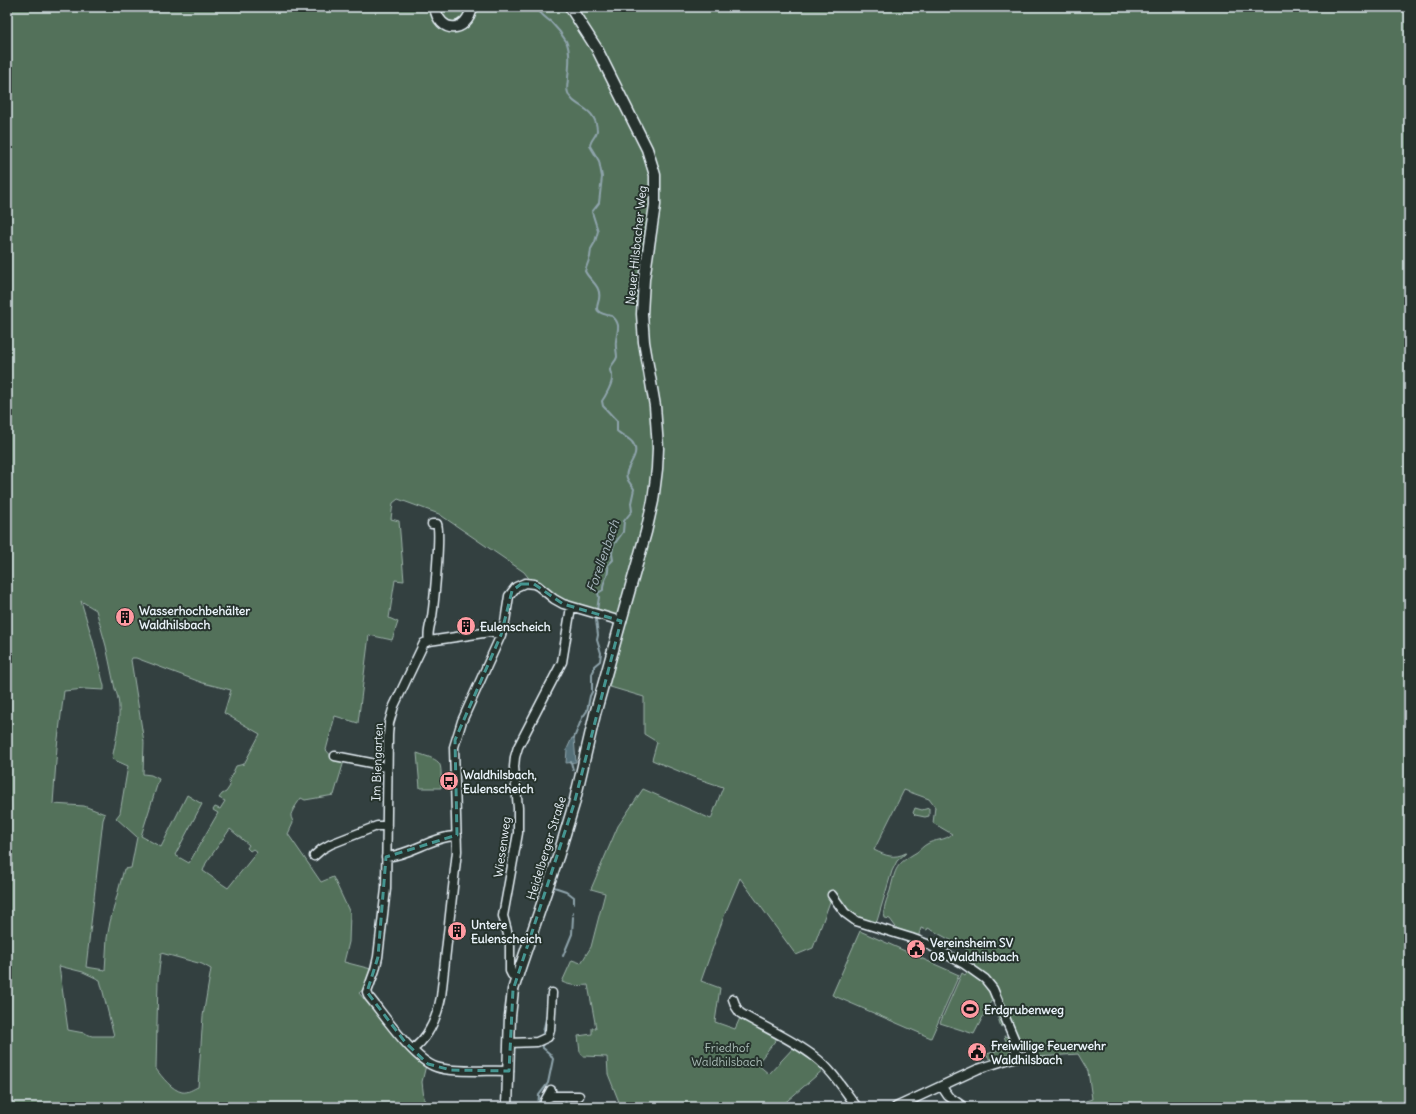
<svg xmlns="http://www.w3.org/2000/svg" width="1416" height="1114" viewBox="0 0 1416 1114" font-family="Delius,sans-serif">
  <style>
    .green { fill: #52715a; stroke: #9db1a9; fill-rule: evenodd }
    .water { fill: #547079; stroke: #8fa4ac }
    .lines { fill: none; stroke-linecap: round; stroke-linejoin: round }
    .stream { stroke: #8fa4ac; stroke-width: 2 }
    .minor-casing { stroke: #e8f1f8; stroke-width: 11 }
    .tertiary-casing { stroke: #e8f1f8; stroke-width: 13 }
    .minor { stroke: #26332d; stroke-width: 8 }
    .tertiary { stroke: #26332d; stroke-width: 10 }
    .marked { fill: none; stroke: #459590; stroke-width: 3; stroke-dasharray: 8 5; stroke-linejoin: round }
    .labels { text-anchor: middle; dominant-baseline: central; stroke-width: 4; stroke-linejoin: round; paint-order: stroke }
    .street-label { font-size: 12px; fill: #e8f1f8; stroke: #26332d }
    .poi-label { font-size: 12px; font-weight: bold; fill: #e8f1f8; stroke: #26332d; text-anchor: start }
    .park-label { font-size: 12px; fill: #acbeb9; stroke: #26332d }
    .water-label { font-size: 13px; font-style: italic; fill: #adbdc5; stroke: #26332d }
  </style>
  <rect width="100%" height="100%" fill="#334040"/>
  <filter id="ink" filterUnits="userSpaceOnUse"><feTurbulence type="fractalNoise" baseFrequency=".025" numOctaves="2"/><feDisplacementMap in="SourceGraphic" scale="8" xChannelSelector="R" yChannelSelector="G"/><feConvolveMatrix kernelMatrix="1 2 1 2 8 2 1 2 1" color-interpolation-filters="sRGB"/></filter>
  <g filter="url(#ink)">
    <path class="green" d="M7,7H1409V1107H1067L1092,1099L1088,1071L1078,1054L1036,1057L1021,1051L1004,1006L962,959L967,949L928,928L927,930L921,928L918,938L898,930L890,919L885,918C882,909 887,899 890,891C896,867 895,865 917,852C920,850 923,846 927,844C935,839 945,841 952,834L933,823L935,807L929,799L904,790L874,850C886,856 894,859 906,853L897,861L892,871L877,921L872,924L851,914L831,891V899L813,948L796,955L740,878L724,916L701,981L720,988L715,1022L735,1029L740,1018L759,1025L778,1037L757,1064L769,1074L795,1046L824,1069L780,1107H621L608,1074L607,1057L583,1056L580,1052L578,1036L592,1034V1028H596L588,985C578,986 571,986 562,982L572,960L581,963L591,947L605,893L591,889L618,826L643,789L711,819L723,787L693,777L652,760L657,742L644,734V697L600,684L616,623L571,607L531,581L524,572L439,514L398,499L393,503L391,519L399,521L404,581L395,580L389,618L398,622L392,640L369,635L358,723L335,716L326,750L333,758L344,761L334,795L305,800L301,798C299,801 290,813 291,816C291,818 293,820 293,823L288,834L321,882L333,877L350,913L349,942L344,962L371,969L365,988L359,993L383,1021L426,1065L422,1082L425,1107H7ZM81,601L96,610L106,646L115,689C124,708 116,739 112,759L128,766L120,813L116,818L137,837L131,868L124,869L110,922L107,938L105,970L86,967L103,820L105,814L84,806L53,804L57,747L64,691L85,689L104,690V686L93,641ZM132,658H136L203,683L231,690L224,713L260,734L244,764L236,766L229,781L230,786L226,792L222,794L219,798L225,801L220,809L215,807L213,810L218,813L189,863L175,855L202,804L187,795L161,847L141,836L159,779L151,775L143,774L144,742L131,660ZM230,829L249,845L247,848L250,851L253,849L257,852L228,888L203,871L206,863ZM161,953L202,964L211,969L203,1016L198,1087C193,1089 188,1093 182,1092C172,1090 162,1077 156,1069L158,980ZM59,966L83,972L100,980L114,1036H92L84,1033L68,1030Z
      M417,753C444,762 441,760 441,788H420Z
      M915,808L922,810L929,808V816L925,817L915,815L913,813Z
      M860,931L959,975L931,1038L832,995Z
      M969,970L988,986L1004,1025L1001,1027L993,1002L991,1001L974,1034L940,1023L962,973L965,975Z
      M1004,1036L1009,1037L1012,1043L1009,1054L993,1060L988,1058L987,1054L1008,1047Z"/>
    <path class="water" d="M572,738H574L576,762L566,763L567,749Z"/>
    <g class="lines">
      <path class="stream" d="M536,7C540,14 545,17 551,22C555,26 563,36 566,41C571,52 569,66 568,78C568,83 566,88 568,93C573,108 596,106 597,130C597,136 590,140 590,146L599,161L602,177L599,203L592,212L598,231L595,242L591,249L590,257L585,271C588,278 595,282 598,289C605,304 584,311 612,316C622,325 617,330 616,341C615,346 617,352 617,357C616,362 610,365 610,370C610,373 613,375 612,379C612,384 605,397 602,401L603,406L617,421V431C621,435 629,438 632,442C643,455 623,467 627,478C628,482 632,485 634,489L631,503L632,511L624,521L623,532L613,546L612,554L613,560L608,565C610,579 602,578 603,590L598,593L599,597L597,610
        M574,738L582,718L587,711L590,696L592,692V674L594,670V666L600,661L601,653L597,640L598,635L596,620
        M571,762L573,770
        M554,887L566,891L574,897V904
        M573,912V914
        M563,956L572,934L573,917
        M542,1037L547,1014
        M538,1107L539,1095L548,1083L553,1059L550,1054L543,1048L542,1042"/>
      <defs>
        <path id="minor" d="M501,635L490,632L429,641L424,643L394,706L389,723L388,735L386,889L378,957L375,970L367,992L369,997C384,1015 414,1060 436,1067C453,1073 489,1070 509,1071
          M429,641C427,633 430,625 432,617C434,603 441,532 437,524H432
          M335,756L371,763L387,768
          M314,856L322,849L331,844L377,826H387
          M386,857C411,855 433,836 457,836
          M832,895L845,913L856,921L911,938L927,944L964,964L985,979L993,989L1015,1041L1016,1057
          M517,977L512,975L510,971V942L503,916L518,833V808L514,767L515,757L518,747L562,662L571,607
          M733,999L736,1007L740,1013C765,1028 792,1039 815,1057C832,1070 844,1090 857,1107
          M509,1043L537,1042L548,1037L550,1030L552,993
          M413,1049C429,1037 437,1017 441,997L457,851L454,747L462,721L501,635L505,622L509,596L516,587L525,583L534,584L538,586L554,599L563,604L621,621
          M942,1087L948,1096L964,1107
          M547,1098L552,1096H579
          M544,1107L545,1101L551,1090
          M896,1107L978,1069L1016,1057L1032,1055"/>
        <path id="tertiary" d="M435,7C439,34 467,34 472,7
          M507,1107L510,1016L513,990L520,968L558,857L574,804L595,714L646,532L653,501L657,469L658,448L655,406L644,342L642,314L644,279L655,205V175L647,149L597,49L570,7"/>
      </defs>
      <use href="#minor" class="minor-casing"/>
      <use href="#tertiary" class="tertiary-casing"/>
      <use href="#minor" class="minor"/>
      <use href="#tertiary" class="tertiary"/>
    </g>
  </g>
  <path class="marked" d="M521,584H534L563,604L621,621L574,804L513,990L509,1071L451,1070L428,1064L405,1042L367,992L378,957L386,857L457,835L455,740L501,635L512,591Z"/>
  <defs>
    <symbol id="building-disc" viewBox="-11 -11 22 22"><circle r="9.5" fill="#ff9aa2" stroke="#26332d"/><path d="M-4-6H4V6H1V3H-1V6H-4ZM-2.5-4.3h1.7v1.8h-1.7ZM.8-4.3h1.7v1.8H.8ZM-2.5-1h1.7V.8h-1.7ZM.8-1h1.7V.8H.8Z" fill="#111"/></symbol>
    <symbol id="bus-disc" viewBox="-11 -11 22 22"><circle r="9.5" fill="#ff9aa2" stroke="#26332d"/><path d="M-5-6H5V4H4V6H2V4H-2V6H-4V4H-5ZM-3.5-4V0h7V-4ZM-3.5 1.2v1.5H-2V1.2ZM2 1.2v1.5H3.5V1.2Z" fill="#111"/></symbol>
    <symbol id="civic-disc" viewBox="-11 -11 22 22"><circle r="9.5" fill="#ff9aa2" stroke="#26332d"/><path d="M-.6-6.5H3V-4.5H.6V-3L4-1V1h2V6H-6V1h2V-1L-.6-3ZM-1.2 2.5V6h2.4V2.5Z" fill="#111"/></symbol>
    <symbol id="stadium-disc" viewBox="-11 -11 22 22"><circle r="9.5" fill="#ff9aa2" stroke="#26332d"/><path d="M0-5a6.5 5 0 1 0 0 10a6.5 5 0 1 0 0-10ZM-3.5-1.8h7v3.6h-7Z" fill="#111"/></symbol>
  </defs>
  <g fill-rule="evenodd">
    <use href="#building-disc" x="114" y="606" width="22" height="22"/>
    <use href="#building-disc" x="455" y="615" width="22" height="22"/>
    <use href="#bus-disc" x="438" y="770" width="22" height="22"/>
    <use href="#building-disc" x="446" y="920" width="22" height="22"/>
    <use href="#civic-disc" x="905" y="938" width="22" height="22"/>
    <use href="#stadium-disc" x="959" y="998" width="22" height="22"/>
    <use href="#civic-disc" x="966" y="1041" width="22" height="22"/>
  </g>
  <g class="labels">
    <g class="street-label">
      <text transform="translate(636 245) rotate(-84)">Neuer Hilsbacher Weg</text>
      <text transform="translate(377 762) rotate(-88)">Im Biengarten</text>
      <text transform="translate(502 847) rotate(-82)">Wiesenweg</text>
      <text transform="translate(546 848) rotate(-73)">Heidelberger Straße</text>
    </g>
    <g class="poi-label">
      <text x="139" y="610">Wasserhochbehälter<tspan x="139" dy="14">Waldhilsbach</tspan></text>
      <text x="480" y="626">Eulenscheich</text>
      <text x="463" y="774">Waldhilsbach,<tspan x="463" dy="14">Eulenscheich</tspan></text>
      <text x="471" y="924">Untere<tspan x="471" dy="14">Eulenscheich</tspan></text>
      <text x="930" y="942">Vereinsheim SV<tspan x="930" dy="14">08 Waldhilsbach</tspan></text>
      <text x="984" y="1009">Erdgrubenweg</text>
      <text x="991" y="1045">Freiwillige Feuerwehr<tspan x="991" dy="14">Waldhilsbach</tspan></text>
    </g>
    <g class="park-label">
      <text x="727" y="1047">Friedhof<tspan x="727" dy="14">Waldhilsbach</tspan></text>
    </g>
    <g class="water-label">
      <text transform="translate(603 556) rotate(-71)">Forellenbach</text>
    </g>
  </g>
  <rect width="1416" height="1114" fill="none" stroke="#26332d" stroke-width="24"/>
  <rect x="12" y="12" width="1392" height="1090" fill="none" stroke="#e8f1f8" stroke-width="1.5" filter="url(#ink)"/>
</svg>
